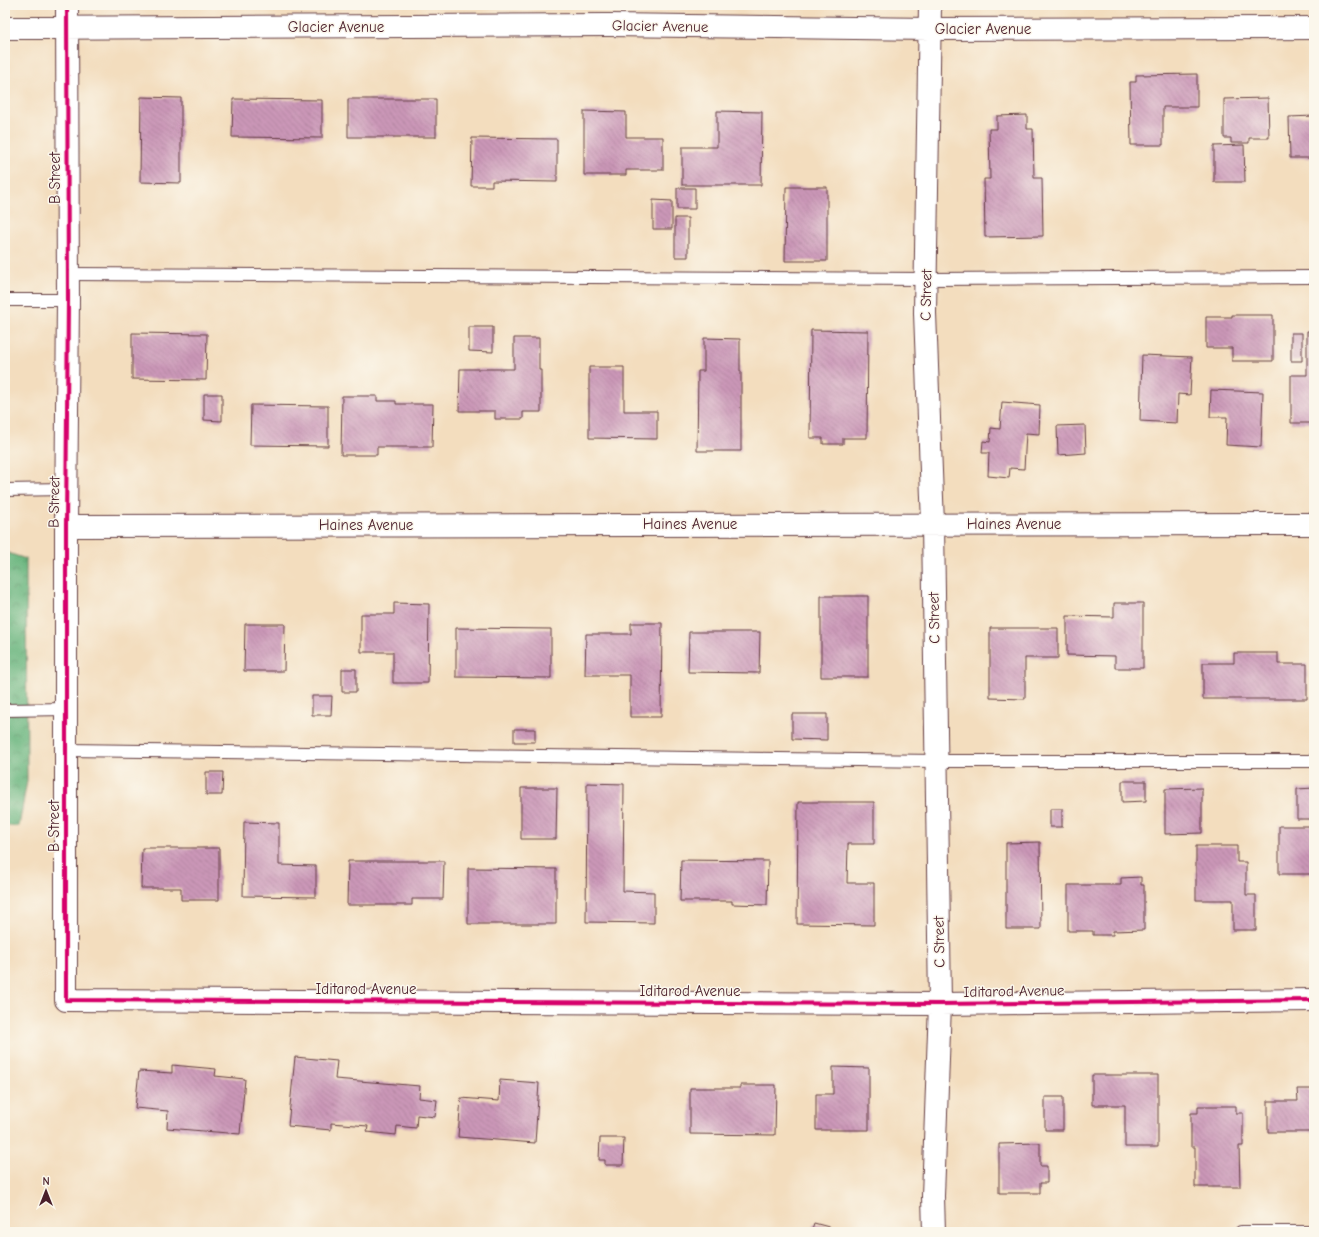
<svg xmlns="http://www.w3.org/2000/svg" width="1319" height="1237" viewBox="0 0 1319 1237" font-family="'Comic Neue',sans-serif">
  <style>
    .forest { fill: url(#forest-crowns); stroke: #5a6a54 }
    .building { fill: url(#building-back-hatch) }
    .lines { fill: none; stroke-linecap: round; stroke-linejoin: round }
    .lane-casing { stroke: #633c41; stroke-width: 14 }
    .street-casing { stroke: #633c41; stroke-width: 24 }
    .lane { stroke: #fff; stroke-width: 12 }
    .street { stroke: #fff; stroke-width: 22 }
    .cycleway-casing { stroke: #fbf7ec; stroke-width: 6 }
    .cycleway { stroke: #d6006c; stroke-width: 4 }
    .labels { text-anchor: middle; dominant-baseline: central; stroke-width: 3; stroke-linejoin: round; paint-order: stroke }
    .street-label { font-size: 15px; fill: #4a1f2b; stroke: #fbf7ec }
  </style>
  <defs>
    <pattern id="forest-crowns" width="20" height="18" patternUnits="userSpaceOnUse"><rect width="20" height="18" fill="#69b57e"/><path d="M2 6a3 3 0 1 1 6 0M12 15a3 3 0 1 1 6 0" fill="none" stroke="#589367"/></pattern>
    <pattern id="building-back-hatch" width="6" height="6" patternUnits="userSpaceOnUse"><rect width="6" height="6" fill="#cb97b8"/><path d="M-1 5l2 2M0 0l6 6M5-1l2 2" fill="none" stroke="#a77b96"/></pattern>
  </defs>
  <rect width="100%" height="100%" fill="#fbf7ec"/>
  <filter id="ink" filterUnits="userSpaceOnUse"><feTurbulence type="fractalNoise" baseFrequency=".025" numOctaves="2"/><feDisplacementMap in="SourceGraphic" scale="8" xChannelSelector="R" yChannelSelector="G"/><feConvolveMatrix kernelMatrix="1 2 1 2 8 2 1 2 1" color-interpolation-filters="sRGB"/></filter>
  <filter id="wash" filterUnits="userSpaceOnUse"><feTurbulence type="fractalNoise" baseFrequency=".012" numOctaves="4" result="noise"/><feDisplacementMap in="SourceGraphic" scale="16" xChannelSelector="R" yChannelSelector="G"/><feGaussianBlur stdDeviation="0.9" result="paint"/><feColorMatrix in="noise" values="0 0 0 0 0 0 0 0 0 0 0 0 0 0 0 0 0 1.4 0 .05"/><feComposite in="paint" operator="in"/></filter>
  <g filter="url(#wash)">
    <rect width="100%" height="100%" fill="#f3ddbe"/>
    <path class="forest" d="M5,552L26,559L27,781L19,826H5Z"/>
    <g id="blocks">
      <path class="building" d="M1197,74V107H1163V145H1131L1130,82H1136V75Z
        M141,97L181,98V183L140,182Z
        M1268,98L1269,138H1249V143H1231V138H1224V99Z
        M233,99L322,100V138L232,137Z
        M348,99H436V137H348Z
        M584,111L626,112V137H663V170H626V175H584Z
        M717,111L762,112L761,185H682V147H717Z
        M1027,115V129H1033L1034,178H1042L1043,236L985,237L984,179H990L989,129H997V116Z
        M1314,116V158H1290L1289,117Z
        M472,138L557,139V182L492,181V186H471Z
        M1244,145L1245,182H1214V146Z
        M786,187H827V261H785Z
        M677,188H695V209H677Z
        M653,200L672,201V229H653Z
        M675,218H688V257H675Z
        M1232,315H1273V361H1232V348H1206V317H1232Z
        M469,327H493V352L469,351Z
        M811,330L868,331L867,438H843V444H823V438H810Z
        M1307,331H1314V423H1291V375H1307Z
        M132,333L207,334L206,380L132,379Z
        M1291,333H1302V361H1291Z
        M514,338H539V370H541V412H523V419H495V411H459L460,369H514Z
        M704,338L740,339V371H741V451H697L698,371H704Z
        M1142,355L1192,357L1190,395L1178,394L1177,423L1140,421Z
        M589,367H624V411H657V439L589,438Z
        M1211,390L1263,392L1261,447L1226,445L1227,417H1210Z
        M204,394H222V421L204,420Z
        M342,396H377V401H396V404H433L432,447H377V455H341Z
        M1002,402L1040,405L1039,434L1026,433L1024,469L1010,468L1009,478L988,476L989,453H982L983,441L990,442L991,428L1000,429Z
        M251,405L328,406V446L250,445Z
        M1085,425L1086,453L1058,455L1057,426Z
        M821,596H868V677H821Z
        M394,603L429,604L428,683H393V652H361V614H394Z
        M1114,603H1143V668H1115V656L1067,655V616L1114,617Z
        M631,623H662L661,717H630V675H585L586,634H631Z
        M245,624H285L284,671H244Z
        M456,628L551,629V678L456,677Z
        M990,628H1058V658H1025V699L990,698Z
        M689,632H760L759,673L688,672Z
        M1234,653H1278V664H1307V699H1203V663H1234Z
        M342,669H356V692H342Z
        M312,696H332L331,715H312Z
        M792,714H827V740L792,739Z
        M514,729H535V742H514Z
        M206,772H223L222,795H206Z
        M1122,781H1146V801L1122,802Z
        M587,783L624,784L623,891L654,892V923L586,922Z
        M521,788H557L556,839H521Z
        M1202,788V833L1165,834V789Z
        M1314,788V819H1297V789Z
        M798,802H874V844H848L847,883H874V925L797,924Z
        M1050,809H1062V827H1050Z
        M244,822L279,823V865L316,866V897L243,896Z
        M1279,826H1314V874H1279Z
        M1040,842L1041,929H1006V843Z
        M1196,846H1237V862H1246V895H1256V930H1233V900H1196Z
        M142,848H219V900H181V888H141Z
        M681,860L768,861L767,905L732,904V901H680Z
        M348,861H444L443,899H412V905H347Z
        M468,868L556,869V924H468Z
        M1141,877V885H1144V930L1113,931V935H1093V931H1068V885H1121V878Z
        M295,1057L337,1061L335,1079L420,1086L419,1098L437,1100L435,1117L417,1115L416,1128L397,1126L396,1135L367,1132L368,1126L331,1123V1130L288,1126Z
        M172,1065L216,1069L215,1076L245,1079L240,1134L167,1128L168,1111L135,1108L139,1071L172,1073Z
        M833,1067L869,1068V1130H816V1094H833Z
        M1092,1075H1158V1147H1125V1105H1092Z
        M500,1080L539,1083L535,1143L458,1137L461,1098L499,1101Z
        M740,1085H776L775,1135L690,1134V1088H740Z
        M1297,1089H1314V1132H1268V1101H1298Z
        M1045,1097H1063V1130H1045Z
        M1198,1106H1236V1113H1243V1146H1239L1240,1187H1195V1147H1191V1113H1198Z
        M600,1138H624L623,1165H605V1160H599Z
        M1040,1143V1166H1047V1183H1040V1193H999V1144Z
        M814,1223L840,1230L839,1232H811Z"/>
    </g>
  </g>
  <g filter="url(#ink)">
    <use href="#blocks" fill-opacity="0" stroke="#633c41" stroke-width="1"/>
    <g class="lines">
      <defs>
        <path id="lane" d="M68,274L926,279L1314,277
          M5,300H68
          M5,490L66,489
          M5,710L66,709
          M66,750L937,761H1314
          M1241,1232H1314"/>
        <path id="street" d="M67,5L68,300L66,526V1000L940,1004L1314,1000
          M930,5L925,313L933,524L940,1004L933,1196L934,1232
          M5,28L609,25L931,29L1314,28
          M66,526L1314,524"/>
      </defs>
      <use href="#lane" class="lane-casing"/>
      <use href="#street" class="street-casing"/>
      <use href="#lane" class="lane"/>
      <use href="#street" class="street"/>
      <defs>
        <path id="cycleway" d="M67,5L68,300L66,526V1000L940,1004L1314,1000"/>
      </defs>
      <use href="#cycleway" class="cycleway-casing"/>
      <use href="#cycleway" class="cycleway"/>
    </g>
  </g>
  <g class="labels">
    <g class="street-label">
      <text transform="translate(660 26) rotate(1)">Glacier Avenue</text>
      <text x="336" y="27">Glacier Avenue</text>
      <text x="983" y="29">Glacier Avenue</text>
      <text transform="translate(55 178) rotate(-90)">B Street</text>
      <text transform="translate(926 295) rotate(-89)">C Street</text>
      <text transform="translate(54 502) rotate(-89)">B Street</text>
      <text x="690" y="524">Haines Avenue</text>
      <text x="1014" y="524">Haines Avenue</text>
      <text x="366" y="525">Haines Avenue</text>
      <text transform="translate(934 618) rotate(-91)">C Street</text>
      <text transform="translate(54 826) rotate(-90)">B Street</text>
      <text transform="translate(939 942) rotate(-91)">C Street</text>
      <text x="366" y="989">Iditarod Avenue</text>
      <text x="690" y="991">Iditarod Avenue</text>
      <text transform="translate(1014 991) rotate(-1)">Iditarod Avenue</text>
    </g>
  </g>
  <rect width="1319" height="1237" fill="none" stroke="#fbf7ec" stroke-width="20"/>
  <g transform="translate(46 1191)" stroke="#fbf7ec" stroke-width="3" paint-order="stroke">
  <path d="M0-3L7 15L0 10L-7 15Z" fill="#4a1f2b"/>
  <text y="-6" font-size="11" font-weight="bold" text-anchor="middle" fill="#4a1f2b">N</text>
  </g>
</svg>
